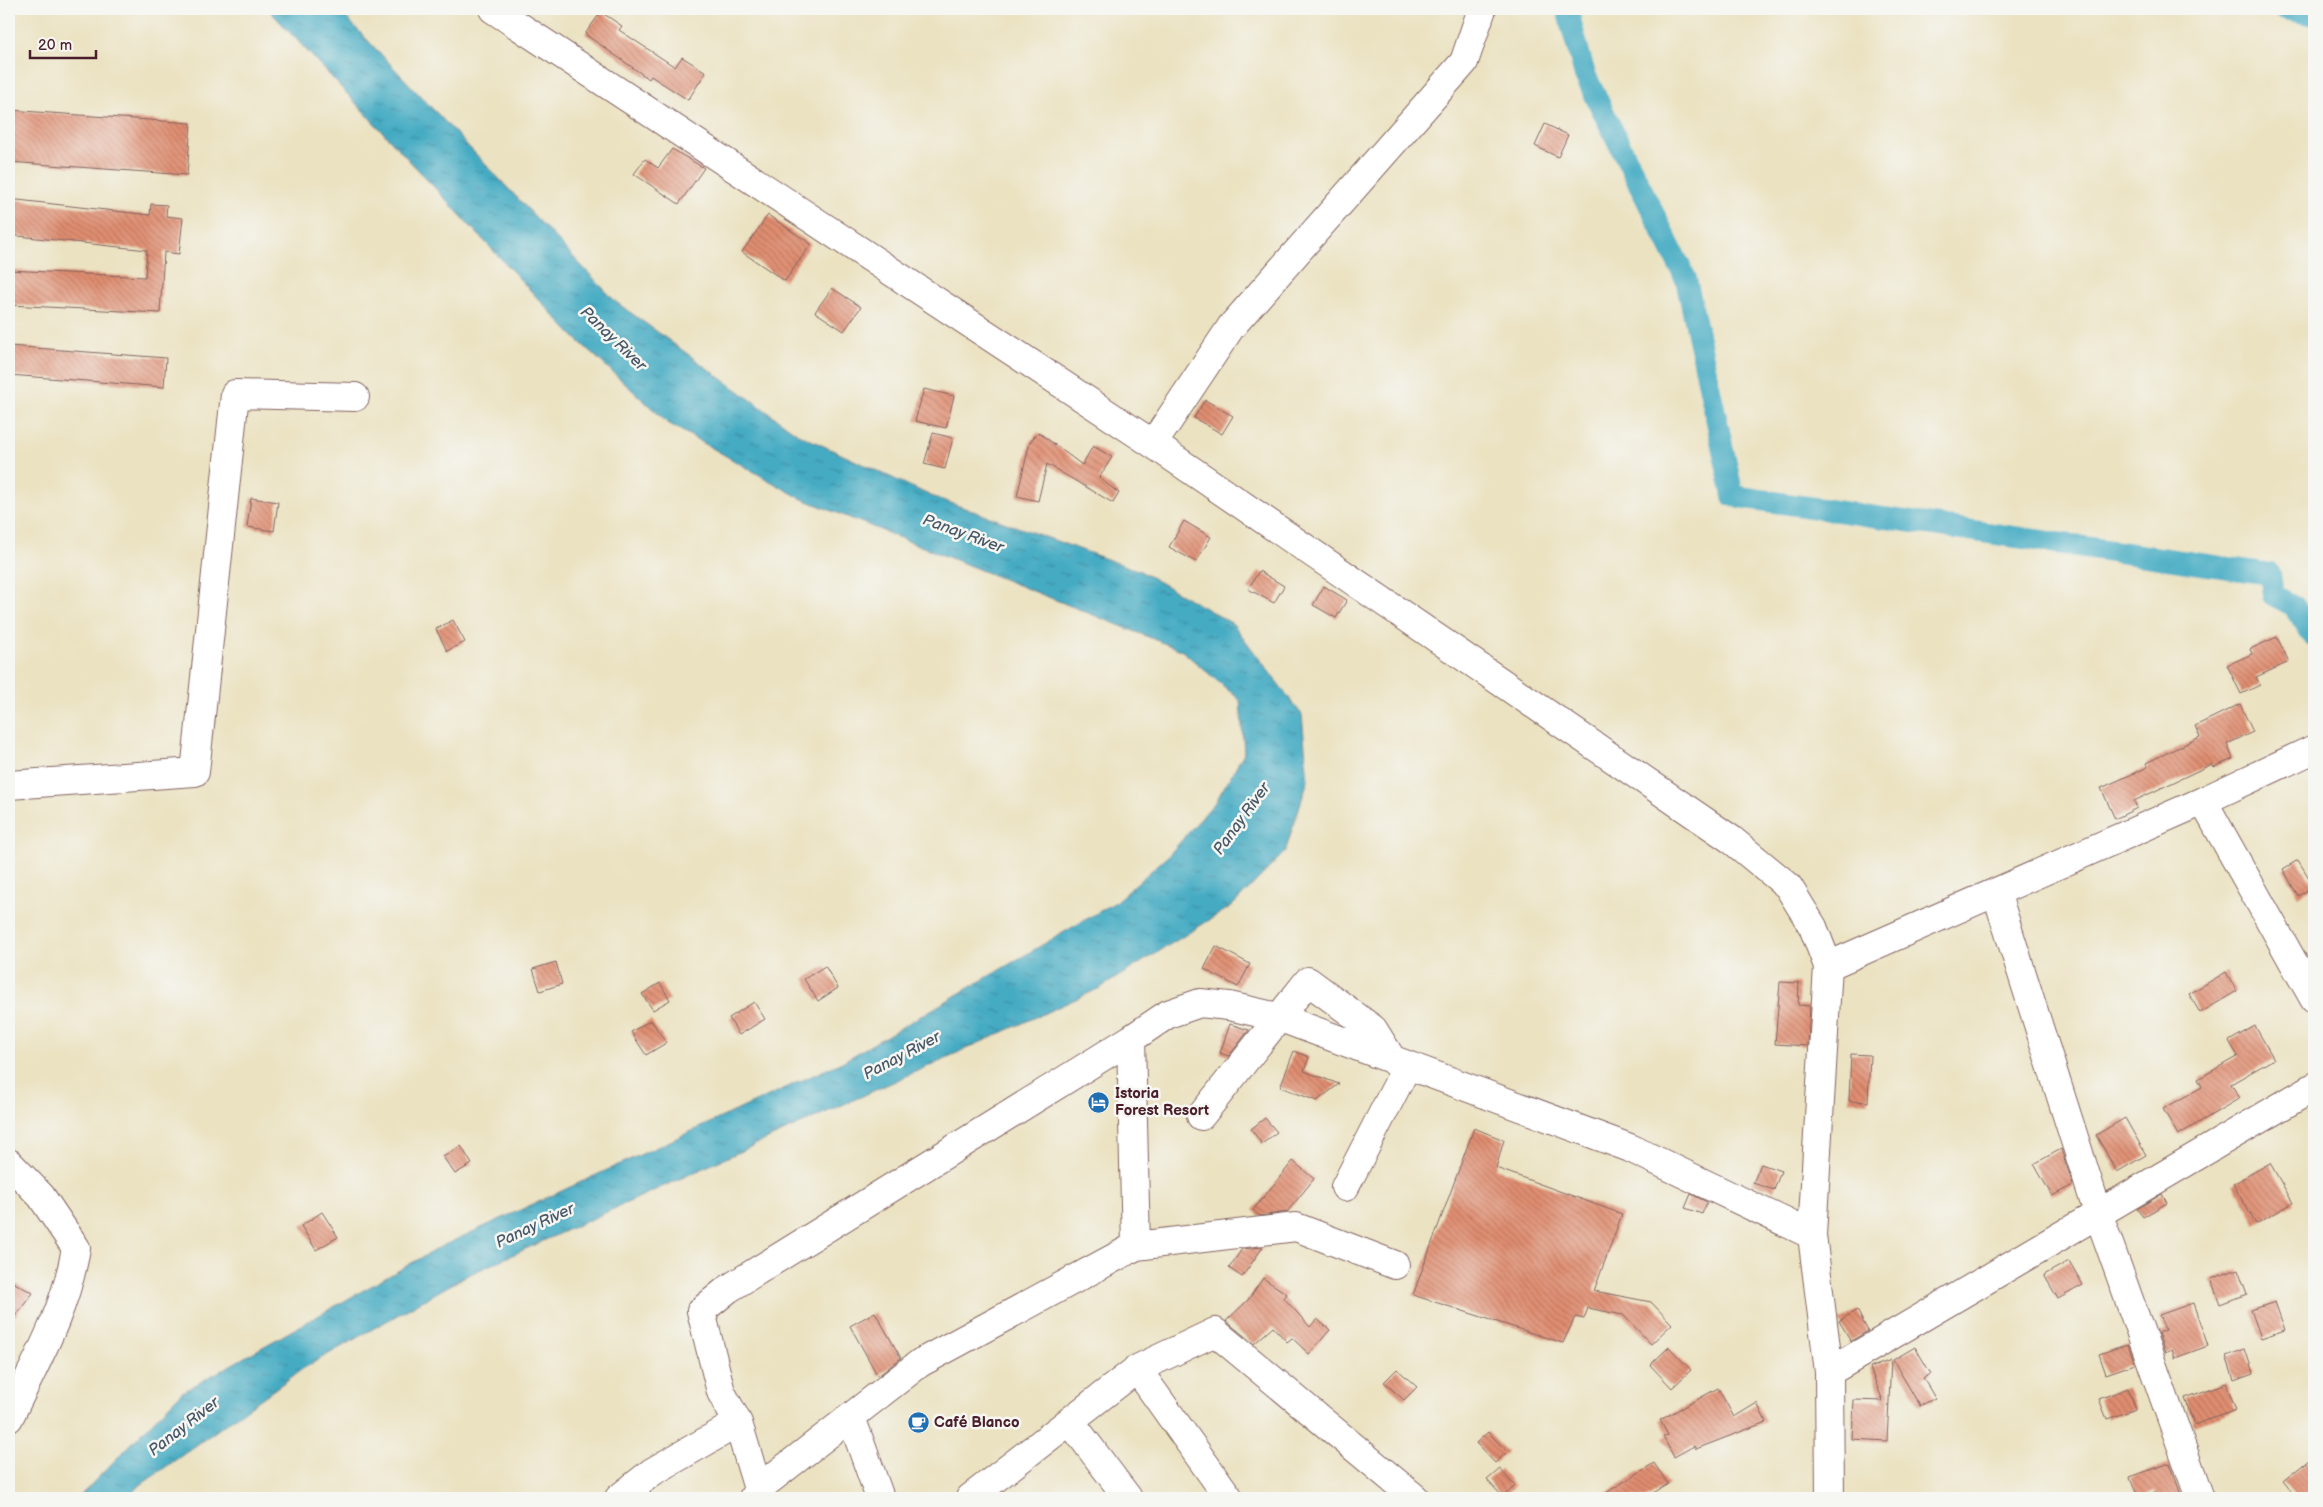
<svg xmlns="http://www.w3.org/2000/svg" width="2323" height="1507" viewBox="0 0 2323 1507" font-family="'Balsamiq Sans',sans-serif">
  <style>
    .water { fill: url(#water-ripples); stroke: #476577 }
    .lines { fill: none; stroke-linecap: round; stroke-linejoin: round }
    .canal { stroke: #44abc3; stroke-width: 22 }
    .building { fill: url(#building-back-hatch) }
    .minor-casing { stroke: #826360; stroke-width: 30 }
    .minor { stroke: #fff; stroke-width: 28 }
    .labels { text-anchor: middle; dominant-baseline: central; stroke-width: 5; stroke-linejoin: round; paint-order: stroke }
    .poi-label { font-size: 15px; font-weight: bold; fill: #4a1f2b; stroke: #f6f6f2; text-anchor: start }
    .water-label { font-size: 16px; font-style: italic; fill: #485768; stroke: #f6f6f2 }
  </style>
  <defs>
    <pattern id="water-ripples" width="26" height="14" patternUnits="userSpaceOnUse" patternTransform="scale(1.25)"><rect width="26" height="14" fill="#44abc3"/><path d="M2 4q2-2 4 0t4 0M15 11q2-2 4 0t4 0" fill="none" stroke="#3b8b9f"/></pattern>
    <pattern id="building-back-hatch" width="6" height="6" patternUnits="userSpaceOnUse" patternTransform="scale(1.25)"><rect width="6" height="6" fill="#e08e71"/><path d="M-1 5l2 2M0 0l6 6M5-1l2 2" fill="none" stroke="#b8735d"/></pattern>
  </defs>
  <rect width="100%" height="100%" fill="#f6f6f2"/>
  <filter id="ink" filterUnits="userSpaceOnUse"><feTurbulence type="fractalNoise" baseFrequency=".02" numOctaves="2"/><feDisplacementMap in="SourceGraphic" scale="10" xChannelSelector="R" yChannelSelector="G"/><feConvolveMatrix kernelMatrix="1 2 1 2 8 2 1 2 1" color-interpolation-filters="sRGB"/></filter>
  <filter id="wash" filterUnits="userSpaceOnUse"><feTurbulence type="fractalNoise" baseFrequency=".0096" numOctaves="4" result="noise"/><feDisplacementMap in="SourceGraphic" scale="20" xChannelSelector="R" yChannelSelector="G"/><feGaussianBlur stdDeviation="1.12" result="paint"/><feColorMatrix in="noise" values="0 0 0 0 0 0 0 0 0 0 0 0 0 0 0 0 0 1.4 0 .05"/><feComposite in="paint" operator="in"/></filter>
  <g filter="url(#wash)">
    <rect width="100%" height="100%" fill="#ebe2c1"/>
    <path class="water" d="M268,9H338L616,302L798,434L931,496L1140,571L1233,624L1302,715L1308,780L1285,852L1232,906L1100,988L466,1276L304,1368L135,1489L128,1498H78L181,1393L442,1246L842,1062L1114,903L1168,856L1216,801L1244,753L1240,700L1181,650L800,498L668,423L571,334Z"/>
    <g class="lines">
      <path class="canal" d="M1567,9L1585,75L1686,279L1733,496L2270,574L2273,595L2294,606L2314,637
        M2285,9L2314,15"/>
    </g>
    <g id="blocks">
      <path class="building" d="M601,12L622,26L619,30L675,67L682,57L706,72L688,100L651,76L649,79L585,34Z
        M9,110L191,123L187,175L9,162Z
        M1545,124L1568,135L1558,157L1535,146Z
        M672,149L704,168L679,204L634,174L645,159L658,168Z
        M9,199L150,215L151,204L167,205L166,216L183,218L179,254L164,252L160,313L9,305V270L145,277L147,250L9,235Z
        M768,215L811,244L785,281L742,252Z
        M832,288L861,307L844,331L815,312Z
        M9,346L166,358L164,387L9,375Z
        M924,389L954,396L946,428L915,421Z
        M1205,400L1233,416L1222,434L1194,418Z
        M1038,432L1082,465L1093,446L1112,457L1099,478L1119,493L1113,503L1047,464L1038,501L1017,496L1030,442Z
        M933,433L953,438L945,469L924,464Z
        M251,498L278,502L274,531L247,527Z
        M1184,521L1211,537L1196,562L1169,547Z
        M1259,571L1284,586L1274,603L1248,589Z
        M1324,586L1347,600L1336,618L1313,605Z
        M453,620L465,642L447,651L436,629Z
        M2277,637L2289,662L2256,677L2260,685L2241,694L2227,665L2252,654L2250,649Z
        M2240,704L2253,732L2227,744L2233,759L2214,767L2212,764L2134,801L2137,808L2115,819L2101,788L2148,767L2146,763L2200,737L2195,726Z
        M2298,860L2314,886L2298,896L2283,869Z
        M1216,946L1250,964L1238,987L1204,969Z
        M556,962L562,984L540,991L533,969Z
        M825,966L838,988L818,1001L804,979Z
        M2226,972L2237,991L2200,1013L2189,994Z
        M1780,982L1799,983L1798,1005L1810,1006L1808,1046L1775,1044Z
        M660,983L670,1000L653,1010L642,994Z
        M754,1002L765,1019L739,1035L729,1018Z
        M651,1020L666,1043L646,1055L631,1032Z
        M1230,1024L1249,1030L1229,1056L1220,1053Z
        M2255,1026L2274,1059L2231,1084L2240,1098L2178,1135L2163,1109L2202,1087L2198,1079L2238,1056L2229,1041Z
        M1294,1051L1309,1057L1304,1071L1339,1084L1317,1101L1280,1087Z
        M1851,1054L1870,1055L1868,1102L1849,1101Z
        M1265,1118L1277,1132L1262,1144L1251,1129Z
        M2125,1118L2146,1155L2117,1172L2096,1135Z
        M1474,1128L1504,1140L1496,1168L1622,1214L1594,1291L1651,1302L1672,1324L1651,1344L1623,1315L1588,1308L1584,1319L1575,1317L1563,1343L1413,1295Z
        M461,1146L472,1164L455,1174L443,1157Z
        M2061,1149L2073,1185L2052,1196L2034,1164Z
        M1293,1161L1314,1179L1287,1212L1260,1216L1253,1210Z
        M2270,1163L2293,1203L2256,1224L2233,1184Z
        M1761,1164L1781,1171L1774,1190L1753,1183Z
        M1691,1194L1707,1202L1702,1214L1685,1208Z
        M2162,1194L2167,1203L2143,1217L2137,1209Z
        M322,1212L338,1237L316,1250L301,1226Z
        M1263,1247L1242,1277L1229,1268L1242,1249Z
        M2069,1261L2083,1285L2058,1299L2044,1275Z
        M2238,1269L2247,1294L2220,1304L2211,1279Z
        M1263,1278L1287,1294L1284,1298L1310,1327L1317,1319L1330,1330L1309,1354L1292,1338L1287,1342L1273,1327L1254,1344L1226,1321L1248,1300Z
        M9,1280L33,1293L9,1324Z
        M2275,1302L2285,1330L2261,1338L2251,1310Z
        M2193,1303L2208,1346L2175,1358L2172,1350L2165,1353L2158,1333L2165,1330L2159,1315Z
        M1857,1310L1868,1331L1851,1341L1839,1321Z
        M875,1312L901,1358L878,1376L850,1326Z
        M2128,1344L2135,1364L2106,1374L2099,1354Z
        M1669,1347L1691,1370L1672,1388L1650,1365Z
        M1915,1347L1931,1374L1923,1378L1935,1398L1920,1406L1893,1360Z
        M2245,1349L2253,1373L2234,1380L2226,1356Z
        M1891,1360L1887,1441L1852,1439L1854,1400L1883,1401L1870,1368Z
        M1397,1369L1417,1387L1404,1400L1384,1382Z
        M2226,1383L2236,1410L2194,1425L2185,1398Z
        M1718,1388L1734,1417L1757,1403L1766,1422L1696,1449L1694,1446L1674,1457L1663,1437L1668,1435L1660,1420Z
        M2128,1388L2136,1409L2107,1419L2099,1399Z
        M1488,1432L1507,1452L1495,1463L1476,1443Z
        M2314,1456V1498H2297L2283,1481Z
        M1654,1463L1668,1484L1645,1498H1598Z
        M2170,1463L2182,1498H2157L2155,1492L2138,1497L2130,1477Z
        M1500,1469L1515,1486L1503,1497L1487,1480Z"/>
    </g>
  </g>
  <g filter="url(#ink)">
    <use href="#blocks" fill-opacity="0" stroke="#826360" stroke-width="1"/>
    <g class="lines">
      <defs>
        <path id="minor" d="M493,9L1153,444L1732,840L1788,886L1813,927L1828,966L1812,1235L1829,1372L1830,1498
          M1153,444L1231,327L1464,62L1482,9
          M9,785L195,772L235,394L355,397
          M2203,801L2314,999
          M1996,892L2098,1213L2200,1498
          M1828,966L2203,801L2314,749
          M1131,1039L1136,1246
          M1201,1116L1308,981L1373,1029L1393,1061
          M9,1163L41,1196L76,1248C66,1310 36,1362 9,1418
          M1345,1187L1407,1066
          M1137,1369L1215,1332L1415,1498
          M1829,1372L2314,1087
          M851,1417L880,1498
          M1070,1421L1128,1498
          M758,1489L738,1423L721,1392L701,1311L728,1289L1131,1039L1168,1014L1200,1003L1229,1006L1278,1017L1630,1148L1812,1235
          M619,1498L652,1472L738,1423
          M753,1498L758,1489L920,1363L1136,1246L1296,1227L1395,1265
          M970,1498L1137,1369L1229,1498"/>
      </defs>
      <use href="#minor" class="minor-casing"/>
      <use href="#minor" class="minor"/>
    </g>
  </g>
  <defs>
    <symbol id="hotel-disc" viewBox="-11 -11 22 22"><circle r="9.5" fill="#1f6fb2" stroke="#f6f6f2"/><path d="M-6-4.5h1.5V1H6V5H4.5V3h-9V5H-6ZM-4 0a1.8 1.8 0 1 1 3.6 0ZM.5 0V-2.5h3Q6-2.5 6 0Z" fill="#fff"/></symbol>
    <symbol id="cafe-disc" viewBox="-11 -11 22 22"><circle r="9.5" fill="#1f6fb2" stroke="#f6f6f2"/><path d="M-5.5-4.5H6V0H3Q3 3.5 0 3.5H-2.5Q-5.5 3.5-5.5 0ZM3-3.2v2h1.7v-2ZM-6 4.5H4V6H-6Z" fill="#fff"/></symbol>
  </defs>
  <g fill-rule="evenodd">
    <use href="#hotel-disc" x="1086" y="1090" width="25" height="25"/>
    <use href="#cafe-disc" x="906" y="1410" width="25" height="25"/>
  </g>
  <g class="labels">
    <g class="poi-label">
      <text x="1115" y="1093">Istoria<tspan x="1115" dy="17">Forest Resort</tspan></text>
      <text x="934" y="1422">Café Blanco</text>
    </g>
    <g class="water-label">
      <text transform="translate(613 339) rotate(44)">Panay River</text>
      <text transform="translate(963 534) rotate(20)">Panay River</text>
      <text transform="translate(1242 819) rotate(-54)">Panay River</text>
      <text transform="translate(902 1056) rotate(-28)">Panay River</text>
      <text transform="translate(535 1226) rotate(-25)">Panay River</text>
      <text transform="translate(184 1427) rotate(-38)">Panay River</text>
    </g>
  </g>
  <rect width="2323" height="1507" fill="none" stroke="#f6f6f2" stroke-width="30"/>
  <path d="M30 50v8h66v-8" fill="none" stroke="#4a1f2b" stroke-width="2.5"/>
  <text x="38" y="50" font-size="15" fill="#4a1f2b" stroke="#f6f6f2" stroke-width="4" paint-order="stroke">20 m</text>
</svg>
